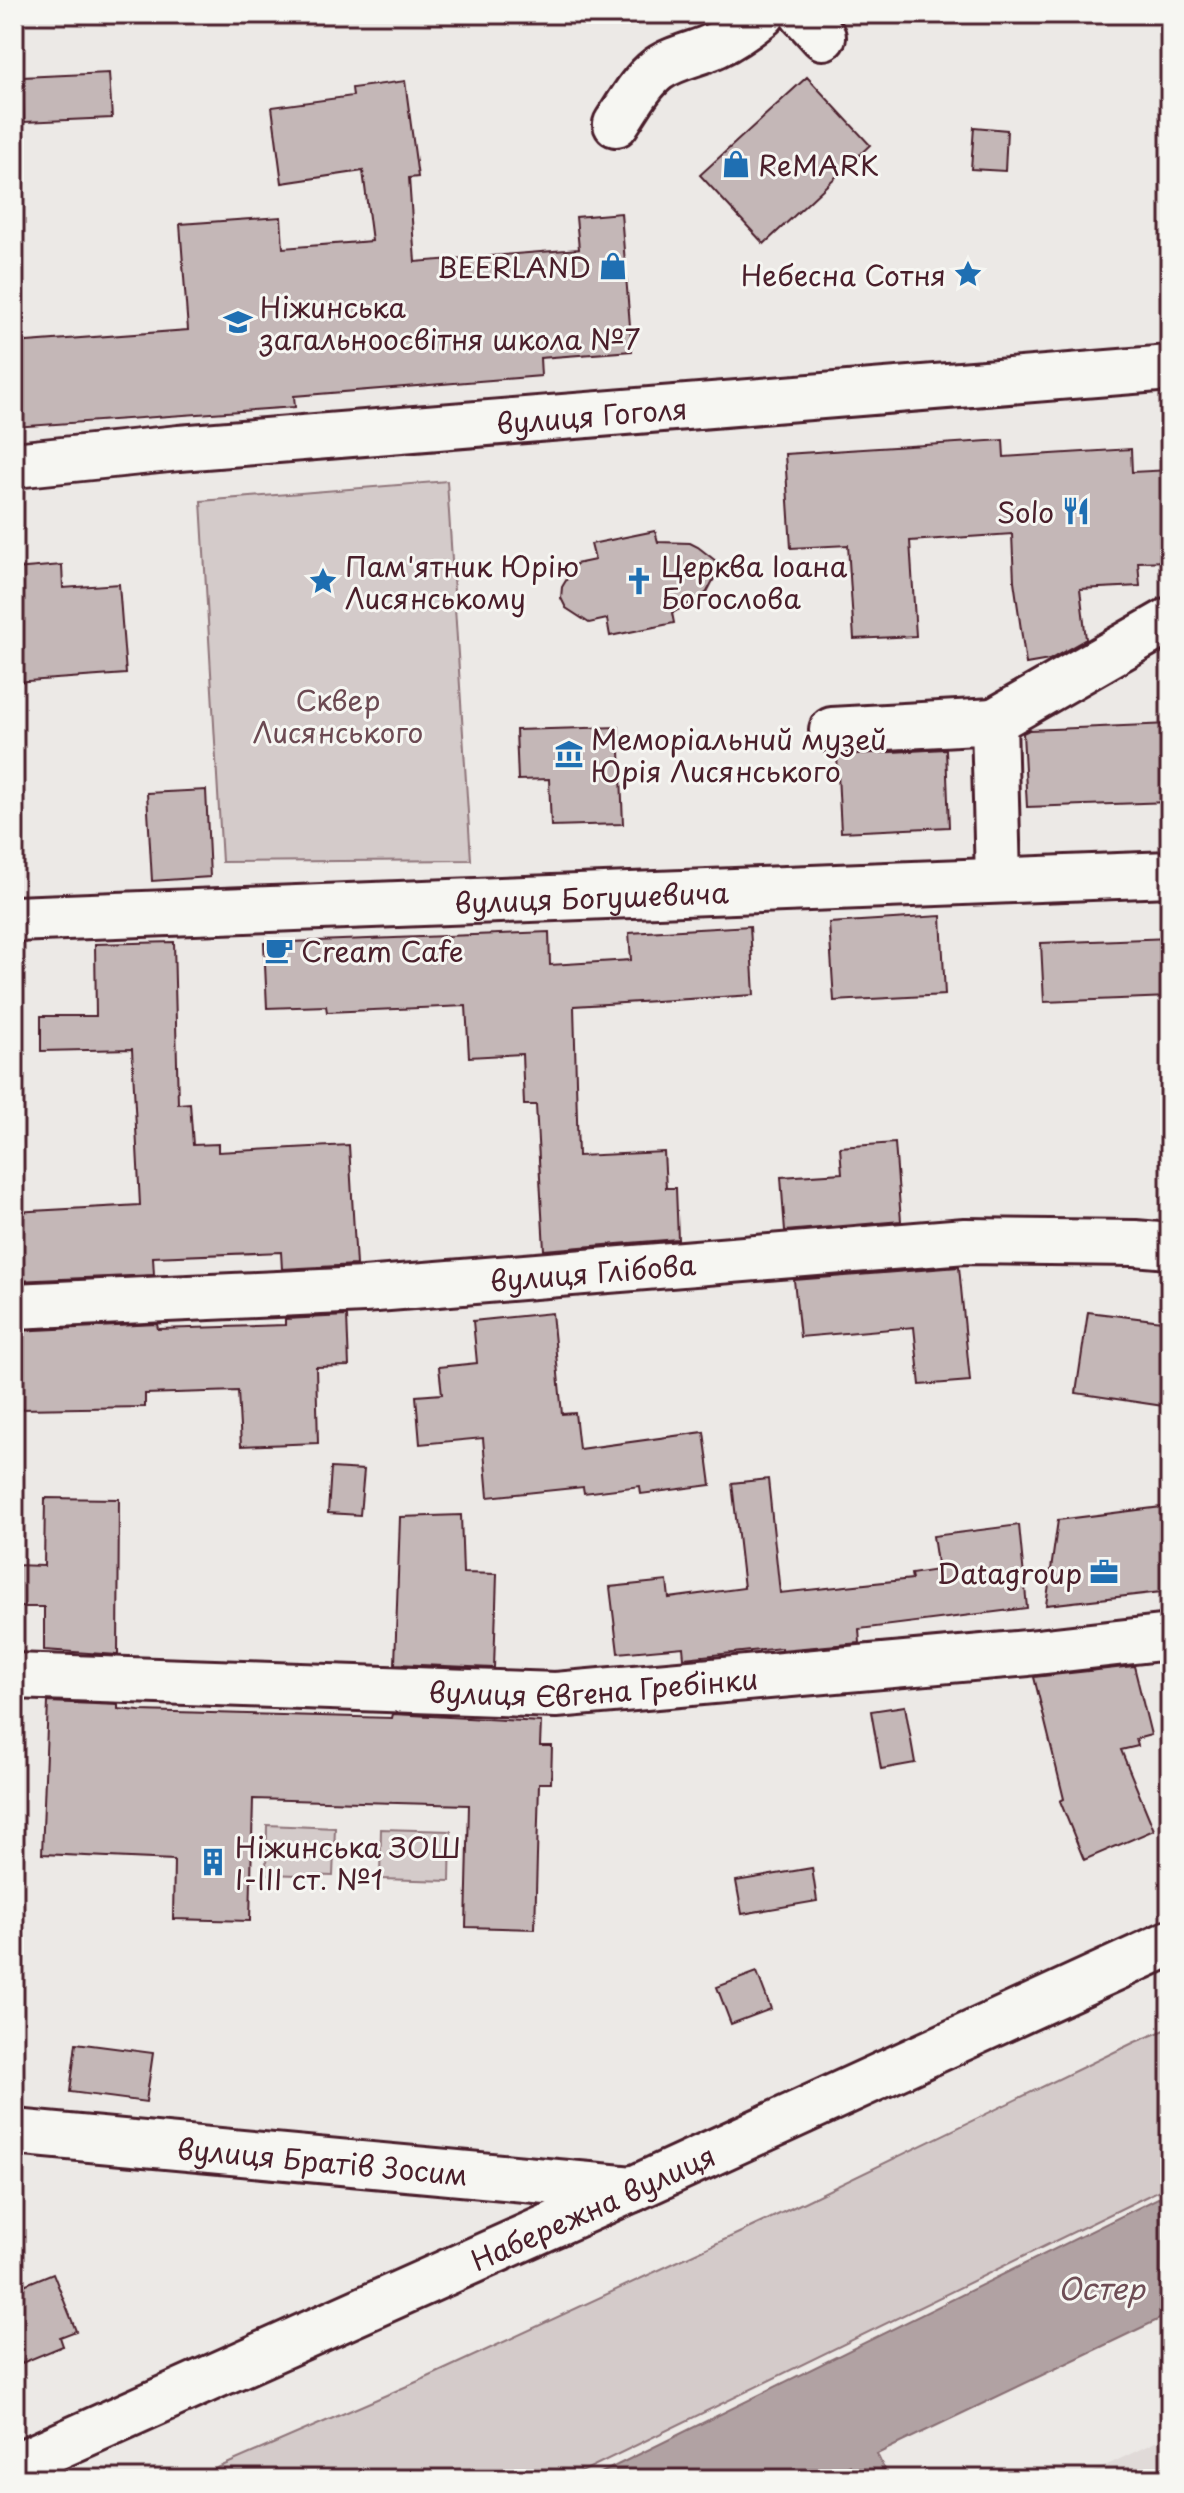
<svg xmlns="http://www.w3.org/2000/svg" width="1184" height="2493" viewBox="0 0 1184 2493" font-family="'Playpen Sans',sans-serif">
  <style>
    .built { fill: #e0dad8 }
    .green { fill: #d4cbca; stroke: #8f757a; stroke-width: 2 }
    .water { fill: #b1a2a3; stroke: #886e73; stroke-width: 2 }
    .building { fill: #c4b7b7; stroke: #4a1f2b; stroke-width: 2 }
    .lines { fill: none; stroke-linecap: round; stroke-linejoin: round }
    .minor-casing { stroke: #4a1f2b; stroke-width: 50 }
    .major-casing { stroke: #4a1f2b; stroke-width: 50 }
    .minor { stroke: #f6f6f2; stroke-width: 44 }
    .major { stroke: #f6f6f2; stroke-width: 44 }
    .labels { text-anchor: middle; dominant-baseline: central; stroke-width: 6; stroke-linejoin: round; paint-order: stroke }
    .poi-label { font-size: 28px; fill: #4a1f2b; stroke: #f6f6f2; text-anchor: start }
    .street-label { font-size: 28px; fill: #4a1f2b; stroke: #f6f6f2 }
    .park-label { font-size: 28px; fill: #6c4a53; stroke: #f6f6f2 }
    .water-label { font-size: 30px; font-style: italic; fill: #6e4d55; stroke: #f6f6f2 }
  </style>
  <rect width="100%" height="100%" fill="#ece9e6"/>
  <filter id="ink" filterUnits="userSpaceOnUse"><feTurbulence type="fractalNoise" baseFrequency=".0125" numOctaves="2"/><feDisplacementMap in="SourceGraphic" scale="16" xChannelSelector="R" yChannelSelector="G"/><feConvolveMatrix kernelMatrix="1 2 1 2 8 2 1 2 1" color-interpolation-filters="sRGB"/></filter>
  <g filter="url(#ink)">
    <path class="built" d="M1170,2435V2479H1078Z"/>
    <path class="green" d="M447,481L471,860L222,862L201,501Z
      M267,1825L335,1828L333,1876L266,1874Z
      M381,1829L451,1831L450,1881L380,1879Z
      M1170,2028V2185L567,2479H192L428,2377L767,2220L1135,2042Z"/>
    <path class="water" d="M1170,2192V2314L877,2454L887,2475L879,2479H857L850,2465L823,2479H589Z"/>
    <path class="building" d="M109,73L112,118L24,122L22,77Z
      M807,77L870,145L764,244L700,175Z
      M405,81L418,177L409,178L415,262L579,249L576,217L621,213L632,351L540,358L541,376L294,396L295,407L14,427V343L188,330L180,224L281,217L283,248L372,241L363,171L282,183L272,107L353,96L352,88Z
      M974,127L1007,130L1005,171L971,169Z
      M1003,440L1004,457L1131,449L1132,472L1170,470V561L1138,562L1140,586L1080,589L1086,639L1049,660L1026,664L1014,581L1012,534L910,541L916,636L854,639L848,545L791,548L785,454Z
      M655,531L658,542L690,543L698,547L721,565L707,592L700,598L672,613L674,623L610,636L607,619L589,623L566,608L561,598L562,587L576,564L595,560L591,544Z
      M62,565L63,588L119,584L126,674L14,682V569Z
      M1170,724V802L1027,807L1023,733L1029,730Z
      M619,727L623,824L551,826L549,779L518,780L516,730Z
      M946,749L949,827L841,832L837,755Z
      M206,790L210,877L152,881L147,793Z
      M941,916L945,995L834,1001L829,923Z
      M750,926L754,995L574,1006L578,1156L664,1152L666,1188H676L678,1239L544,1250L536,1105H524L522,1054L469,1057L466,1006L327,1012L326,1006L267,1008L264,943L549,932L550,965L631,960L629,933Z
      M1170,938V997L1044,1002L1041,943Z
      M174,942L178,1104L190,1103L193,1145L218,1144V1152L349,1145L356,1265L282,1269L281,1252L153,1257L154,1275L15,1281L14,1212L140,1205L132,1049L41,1051V1016H96L95,944Z
      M895,1143L901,1221L785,1231L781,1177L842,1173L840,1147Z
      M959,1267L970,1381L920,1385L914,1327L800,1337L794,1280Z
      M1088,1312L1170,1322V1407L1076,1393Z
      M552,1313L562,1414L575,1413L579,1449L704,1432L711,1485L641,1494L640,1486L584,1493L583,1487L488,1497L483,1438L420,1444L416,1396L442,1394L439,1367L477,1363L473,1321Z
      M347,1316L349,1366L316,1367L318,1443L241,1446L238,1391L145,1394V1407L18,1409L16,1331L157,1324L158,1329L285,1325V1319Z
      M331,1468L364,1470L360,1515L328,1513Z
      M768,1479L780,1593L912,1579L911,1574L938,1570L933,1536L1019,1525L1027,1608L859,1629L860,1643L781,1650V1648L684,1658L683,1647L618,1653L610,1587L667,1581L669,1598L744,1588L732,1483Z
      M45,1498L119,1499L118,1655L44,1650V1607H14V1565L44,1566Z
      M1170,1506V1591L1046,1605L1058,1520Z
      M461,1515L463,1573L497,1574L494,1668L395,1664L400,1517Z
      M1134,1666L1151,1735L1136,1739L1138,1746L1121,1750L1154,1830L1084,1860L1060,1801L1064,1799L1034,1677Z
      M48,1702L118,1705V1709L139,1711L392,1718L393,1714L541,1722L540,1746H552L551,1783H539L535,1929L466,1927L469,1805L253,1799L250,1921L173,1919L174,1860L42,1854Z
      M905,1706L915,1763L881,1769L871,1711Z
      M812,1868L817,1901L742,1914L736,1881Z
      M757,1972L771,2009L731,2024L717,1987Z
      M76,2043L153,2053L146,2102L70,2092Z
      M53,2273L76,2331L60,2337L63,2346L22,2363L14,2342V2289Z"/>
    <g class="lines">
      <defs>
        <g id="minor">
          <path d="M802,14L823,37"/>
          <path d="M616,124C629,105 640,83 658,69C675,57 697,54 716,45C733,37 748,26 763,14"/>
          <path id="s1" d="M14,465L179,448L1170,368"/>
          <path d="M994,721L1170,620"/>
          <path d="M832,730L994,721L998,880"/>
          <path id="s2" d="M14,919L1170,874"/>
          <path id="s3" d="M14,1306L364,1290L965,1241L1135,1243L1170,1246"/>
          <path id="s4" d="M14,1676L556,1695L1028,1653L1170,1637"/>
          <path id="s5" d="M14,2132L633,2189"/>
        </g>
        <g id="major">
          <path id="s6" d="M14,2466L633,2189L1170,1943"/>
        </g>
      </defs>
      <use href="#minor" class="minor-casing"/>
      <use href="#major" class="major-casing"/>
      <use href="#minor" class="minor"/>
      <use href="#major" class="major"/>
    </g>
  </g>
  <defs>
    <symbol id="shop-bare" viewBox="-9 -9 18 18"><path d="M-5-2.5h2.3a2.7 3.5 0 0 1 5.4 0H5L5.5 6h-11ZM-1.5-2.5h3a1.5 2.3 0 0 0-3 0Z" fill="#1f6fb2" stroke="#f6f6f2" stroke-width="2.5" paint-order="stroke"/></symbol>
    <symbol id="sight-bare" viewBox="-9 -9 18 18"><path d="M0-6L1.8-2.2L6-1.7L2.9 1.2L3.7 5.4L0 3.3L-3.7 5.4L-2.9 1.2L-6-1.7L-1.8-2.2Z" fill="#1f6fb2" stroke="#f6f6f2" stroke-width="2.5" paint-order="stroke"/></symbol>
    <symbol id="school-bare" viewBox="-9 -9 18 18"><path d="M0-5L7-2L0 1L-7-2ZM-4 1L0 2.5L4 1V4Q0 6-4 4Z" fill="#1f6fb2" stroke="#f6f6f2" stroke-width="2.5" paint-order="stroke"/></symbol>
    <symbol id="restaurant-bare" viewBox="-9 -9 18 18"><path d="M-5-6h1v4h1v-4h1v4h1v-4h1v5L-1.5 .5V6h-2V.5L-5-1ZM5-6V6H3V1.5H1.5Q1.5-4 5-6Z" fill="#1f6fb2" stroke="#f6f6f2" stroke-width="2.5" paint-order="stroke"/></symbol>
    <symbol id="church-bare" viewBox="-9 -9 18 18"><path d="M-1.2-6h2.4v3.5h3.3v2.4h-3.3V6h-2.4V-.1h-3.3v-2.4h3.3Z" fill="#1f6fb2" stroke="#f6f6f2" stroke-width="2.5" paint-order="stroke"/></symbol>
    <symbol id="museum-bare" viewBox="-9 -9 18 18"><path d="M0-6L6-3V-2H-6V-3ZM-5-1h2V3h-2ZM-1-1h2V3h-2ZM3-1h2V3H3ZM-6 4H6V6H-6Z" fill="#1f6fb2" stroke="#f6f6f2" stroke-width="2.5" paint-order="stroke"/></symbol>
    <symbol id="cafe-bare" viewBox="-9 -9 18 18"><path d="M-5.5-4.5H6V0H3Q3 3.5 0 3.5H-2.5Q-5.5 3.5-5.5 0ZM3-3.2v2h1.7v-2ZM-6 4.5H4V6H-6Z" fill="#1f6fb2" stroke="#f6f6f2" stroke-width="2.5" paint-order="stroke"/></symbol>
    <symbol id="office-bare" viewBox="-9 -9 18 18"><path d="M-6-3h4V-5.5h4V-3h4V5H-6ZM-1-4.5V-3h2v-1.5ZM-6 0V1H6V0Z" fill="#1f6fb2" stroke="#f6f6f2" stroke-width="2.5" paint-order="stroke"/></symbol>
    <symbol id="building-bare" viewBox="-9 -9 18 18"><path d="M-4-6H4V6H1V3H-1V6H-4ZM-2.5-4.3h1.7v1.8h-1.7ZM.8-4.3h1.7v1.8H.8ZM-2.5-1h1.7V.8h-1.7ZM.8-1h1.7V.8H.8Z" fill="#1f6fb2" stroke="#f6f6f2" stroke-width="2.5" paint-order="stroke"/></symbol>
  </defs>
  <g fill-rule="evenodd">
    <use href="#shop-bare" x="716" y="144" width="40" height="40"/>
    <use href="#shop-bare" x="593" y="246" width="40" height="40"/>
    <use href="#sight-bare" x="948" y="254" width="40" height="40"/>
    <use href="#school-bare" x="218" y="302" width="40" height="40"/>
    <use href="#restaurant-bare" x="1056" y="491" width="40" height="40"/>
    <use href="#sight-bare" x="303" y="561" width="40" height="40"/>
    <use href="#church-bare" x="619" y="561" width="40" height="40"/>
    <use href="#museum-bare" x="549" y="734" width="40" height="40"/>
    <use href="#cafe-bare" x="259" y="930" width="40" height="40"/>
    <use href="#office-bare" x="1084" y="1552" width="40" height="40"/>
    <use href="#building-bare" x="193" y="1842" width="40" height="40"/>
  </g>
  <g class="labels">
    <g class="poi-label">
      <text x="758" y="164">ReMARK</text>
      <text x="591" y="266" text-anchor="end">BEERLAND</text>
      <text x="946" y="274" text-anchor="end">Небесна Сотня</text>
      <text x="260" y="306">Ніжинська<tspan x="260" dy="32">загальноосвітня школа №7</tspan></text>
      <text x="1054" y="511" text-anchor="end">Solo</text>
      <text x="345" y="565">Пам'ятник Юрію<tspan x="345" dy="32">Лисянському</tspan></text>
      <text x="661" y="565">Церква Іоана<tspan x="661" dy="32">Богослова</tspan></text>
      <text x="591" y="738">Меморіальний музей<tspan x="591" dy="32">Юрія Лисянського</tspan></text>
      <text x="301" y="950">Cream Cafe</text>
      <text x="1082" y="1572" text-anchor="end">Datagroup</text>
      <text x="235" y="1846">Ніжинська ЗОШ<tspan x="235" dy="32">І-ІІІ ст. №1</tspan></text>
    </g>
    <g class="street-label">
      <text stroke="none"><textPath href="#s1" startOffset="580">вулиця Гоголя</textPath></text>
      <text stroke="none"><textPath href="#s2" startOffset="578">вулиця Богушевича</textPath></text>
      <text stroke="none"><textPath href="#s3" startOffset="580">вулиця Глібова</textPath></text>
      <text stroke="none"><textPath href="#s4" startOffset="580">вулиця Євгена Гребінки</textPath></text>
      <text stroke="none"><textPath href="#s5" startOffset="310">вулиця Братів Зосим</textPath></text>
      <text stroke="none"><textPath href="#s6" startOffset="634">Набережна вулиця</textPath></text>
    </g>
    <g class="park-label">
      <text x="338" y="699">Сквер<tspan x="338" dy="32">Лисянського</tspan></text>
    </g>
    <g class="water-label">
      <text x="1101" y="2287">Остер</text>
    </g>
  </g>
  <rect width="1184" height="2493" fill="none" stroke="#f6f6f2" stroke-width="48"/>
  <rect x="24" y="24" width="1136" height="2445" fill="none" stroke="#4a1f2b" stroke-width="3" filter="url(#ink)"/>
</svg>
